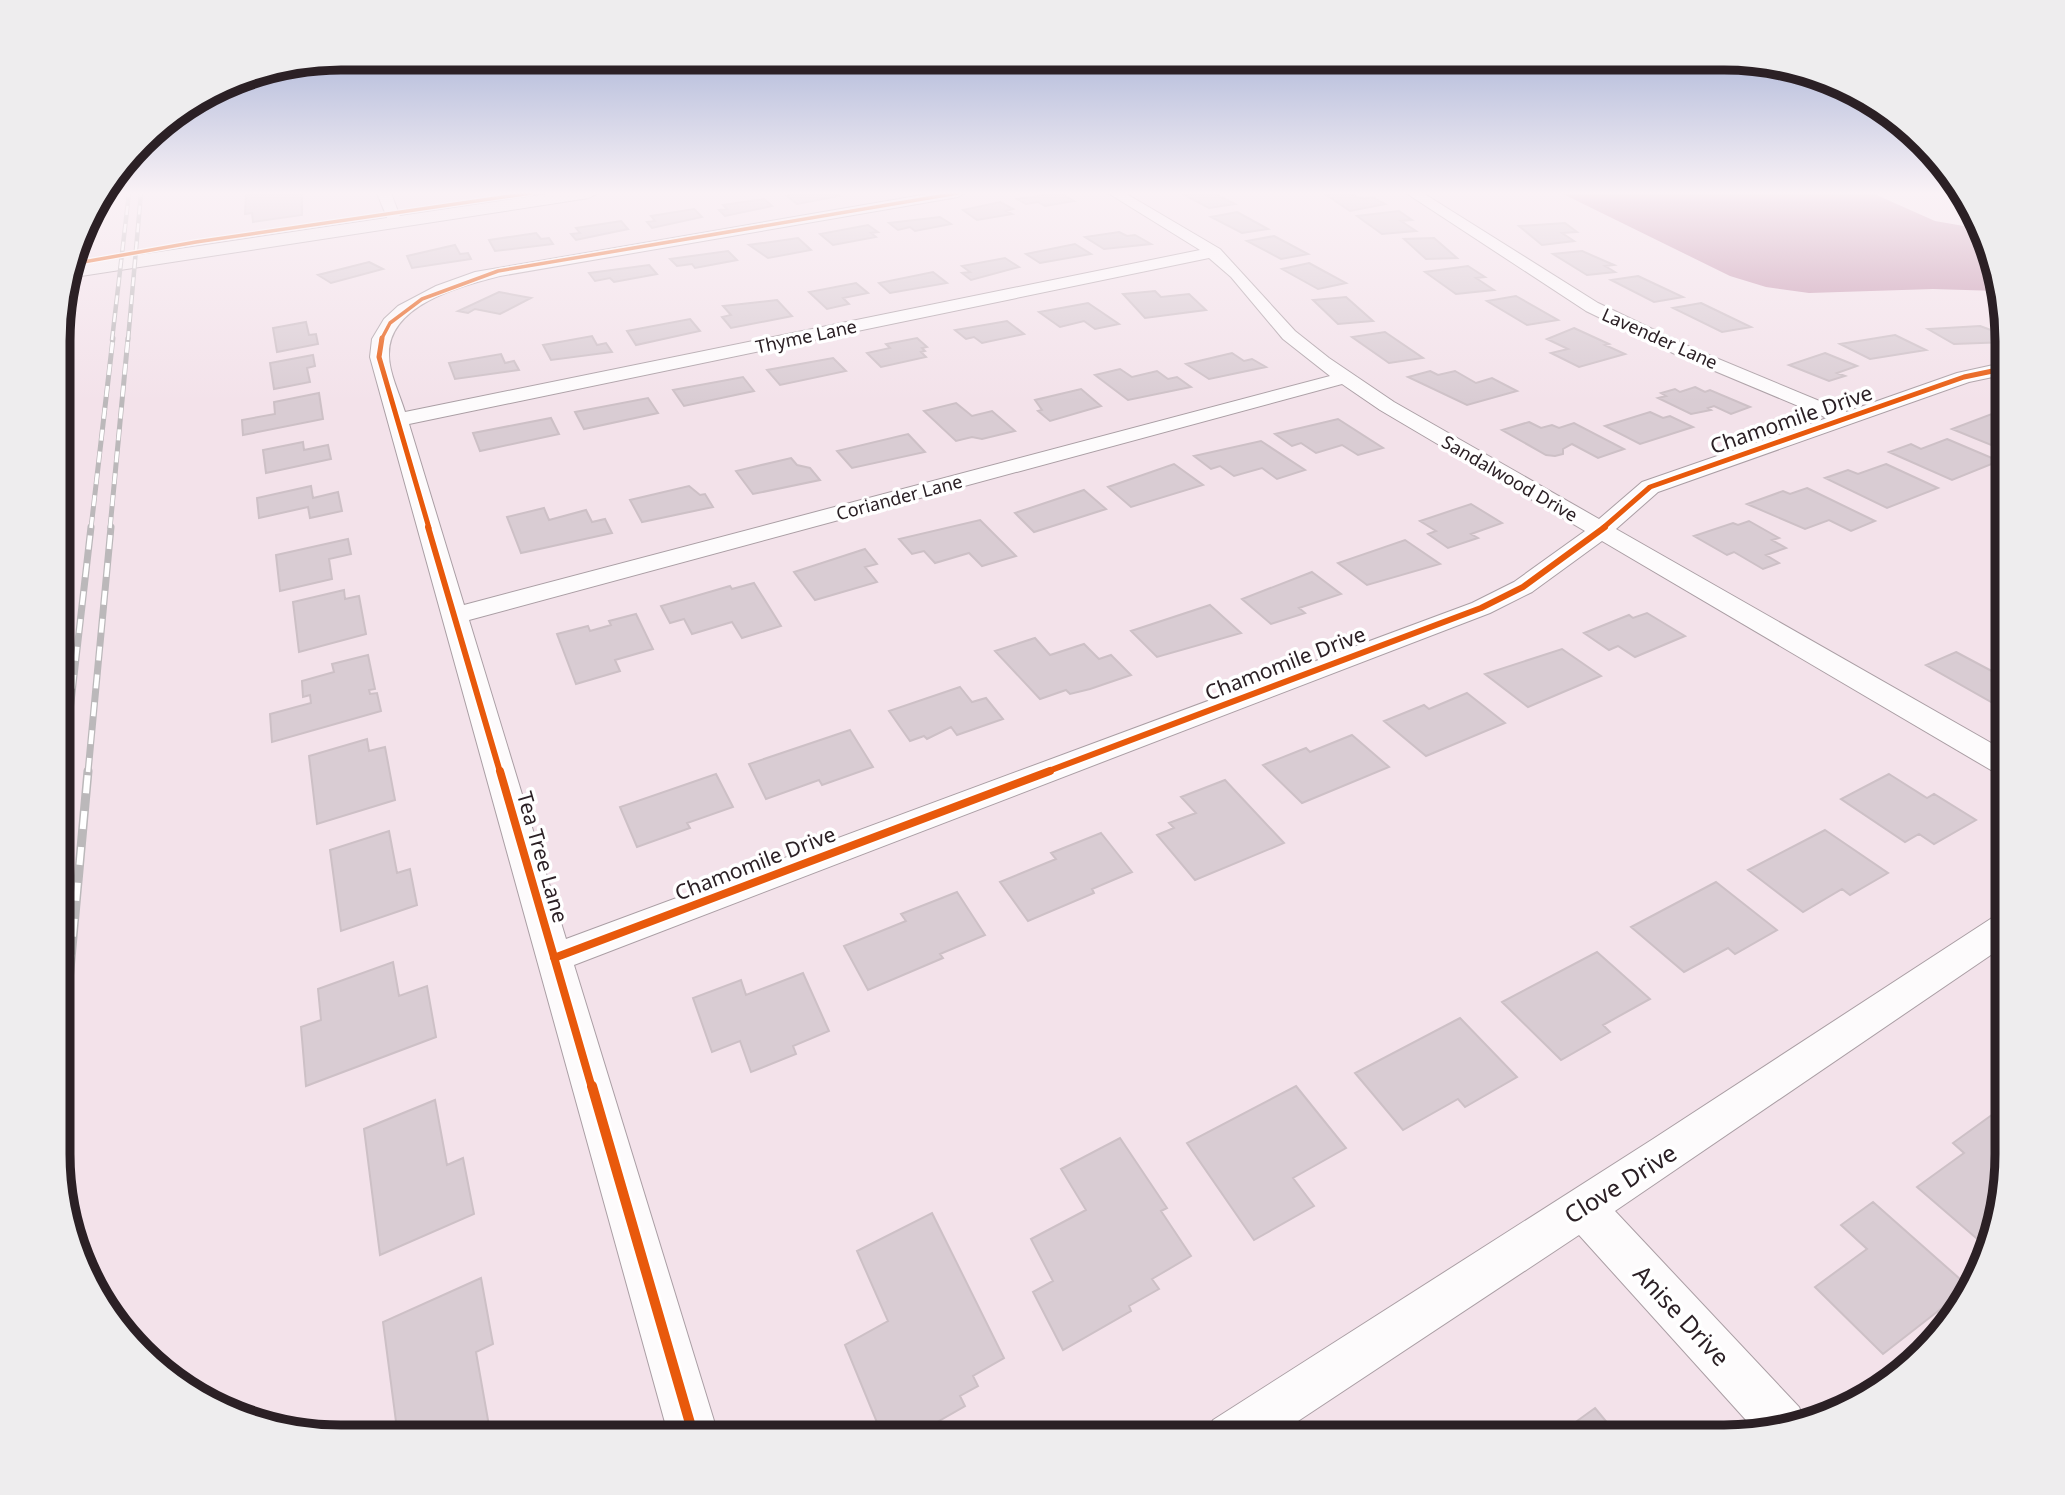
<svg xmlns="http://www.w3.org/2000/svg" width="2065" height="1495" viewBox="0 0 2065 1495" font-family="'Noto Sans',sans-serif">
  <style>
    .water { fill: #c596ae }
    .building { fill: #d9ccd3; stroke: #cdc0c6; stroke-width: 2 }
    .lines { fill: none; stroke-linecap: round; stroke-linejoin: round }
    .minor-casing { stroke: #aa9ea4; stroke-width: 2 }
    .secondary-casing { stroke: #aa9ea4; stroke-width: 2 }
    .minor { fill: #fdfbfc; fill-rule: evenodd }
    .secondary { fill: #f6f0f2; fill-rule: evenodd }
    .rail-far3-casing { stroke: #bbb8ba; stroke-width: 4.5 }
    .rail-far2-casing { stroke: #bbb8ba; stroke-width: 5 }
    .rail-far1-casing { stroke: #bbb8ba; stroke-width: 7 }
    .rail-casing { stroke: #bbb8ba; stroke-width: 9 }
    .rail-far3 { stroke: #fff; stroke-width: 2.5; stroke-dasharray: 9; stroke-linecap: butt }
    .rail-far2 { stroke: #fff; stroke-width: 3.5; stroke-dasharray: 11; stroke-linecap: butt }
    .rail-far1 { stroke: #fff; stroke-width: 4.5; stroke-dasharray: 14; stroke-linecap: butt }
    .rail { stroke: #fff; stroke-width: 6; stroke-dasharray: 18; stroke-linecap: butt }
    .cycleway-far4-casing { stroke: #fff; stroke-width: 6 }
    .cycleway-far3-casing { stroke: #fff; stroke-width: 8 }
    .cycleway-far2-casing { stroke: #fff; stroke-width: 10 }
    .cycleway-far1-casing { stroke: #fff; stroke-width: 12 }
    .cycleway-casing { stroke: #fff; stroke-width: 15 }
    .cycleway-far4 { stroke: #e8590c; stroke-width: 3.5 }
    .cycleway-far3 { stroke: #e8590c; stroke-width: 5 }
    .cycleway-far2 { stroke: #e8590c; stroke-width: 6 }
    .cycleway-far1 { stroke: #e8590c; stroke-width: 8 }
    .cycleway { stroke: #e8590c; stroke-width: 10 }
    .labels { text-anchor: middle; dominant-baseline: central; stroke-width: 7; stroke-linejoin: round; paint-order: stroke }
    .far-street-label { font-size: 18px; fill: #2b2025; stroke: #fff }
    .street-label { font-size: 21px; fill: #2b2025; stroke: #fff }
    .near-street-label { font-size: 24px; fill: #2b2025; stroke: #fff }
    .rim { fill: none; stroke: #2b2025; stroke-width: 9 }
  </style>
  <rect width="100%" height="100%" fill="#f3e2ea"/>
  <path class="water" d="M1561,193H1872L1935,221L1981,229L1998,291L1933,289L1809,293L1766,287L1730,276Z"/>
  <path class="building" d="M246,193H302V215L253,222L252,213L245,214Z
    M808,193H834L839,196L797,204L787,196Z
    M1060,193L1074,201L1045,206L1038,202L1026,204L1017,199Z
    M1181,193H1213L1235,204L1209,208Z
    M1347,193L1364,199L1372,197L1385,204L1350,211L1325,194Z
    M764,199L772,206L725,216L719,210L727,209L723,205Z
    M1000,202L1013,209L1006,211L1012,214L977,220L963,210Z
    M694,209L702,217L652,228L647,222L655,221L651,216Z
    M1399,211L1412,220L1401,221L1416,231L1382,234L1357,216Z
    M1237,212L1268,229L1242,233L1211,217Z
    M940,217L951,224L915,231L910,227L898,230L889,223Z
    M621,221L628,229L576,240L571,234L580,233L576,228Z
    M1565,223L1577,232L1562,233L1574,241L1542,245L1519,226Z
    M868,225L878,232L871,233L876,237L833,245L820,234Z
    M1119,232L1127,236L1135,235L1151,244L1104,249L1085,237Z
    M536,233L541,239L549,238L553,244L495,251L489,240Z
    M1274,236L1308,254L1281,259L1247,241Z
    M798,238L811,250L768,258L749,245Z
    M1434,238L1457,258L1426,259L1404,239Z
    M1075,244L1091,254L1040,263L1026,254Z
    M455,245L460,254L468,253L471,259L412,268L407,256Z
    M728,251L737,260L695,268L692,264L677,266L670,259Z
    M1582,251L1614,265L1605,266L1615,272L1587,275L1553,254Z
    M1005,258L1019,267L971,280L962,273L970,272L962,266Z
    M369,262L383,269L331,283L318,275Z
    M1309,263L1346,283L1318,289L1282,269Z
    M649,265L657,274L614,282L610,278L595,281L589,273Z
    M1468,266L1485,277L1476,278L1494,290L1456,294L1425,272Z
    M933,272L947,283L890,293L879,283Z
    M1638,276L1683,297L1654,302L1611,280Z
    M856,283L868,293L843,298L849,304L827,309L809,292Z
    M1155,291L1161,297L1189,294L1206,310L1145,318L1123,294Z
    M499,292L531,298L500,314L475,309L468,313L458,311Z
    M1516,296L1558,320L1527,325L1487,301Z
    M1346,297L1373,321L1338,324L1313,300Z
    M777,300L792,316L731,328L722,317L731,315L723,306Z
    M1088,303L1119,324L1095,329L1084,321L1060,327L1039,312Z
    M1701,303L1751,327L1722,332L1673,308Z
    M690,319L700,331L636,345L627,331Z
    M1007,321L1024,334L982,343L974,337L966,339L955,330Z
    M306,322L309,335L316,334L318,344L277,352L273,328Z
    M1980,326L2007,336V342L1954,344L1928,329Z
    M1574,328L1609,344L1605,345L1625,354L1579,367L1551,353L1568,349L1547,339Z
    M1385,332L1423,358L1389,363L1352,337Z
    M1895,335L1926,350L1870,359L1840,344Z
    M592,336L597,345L606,343L612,352L551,360L543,345Z
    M917,338L927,347L922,348L925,351L921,352L926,357L881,367L867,353L890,348L886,344Z
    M1232,353L1244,361L1252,359L1266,367L1209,379L1186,364Z
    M1825,353L1857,366L1837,373L1845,376L1829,381L1789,365Z
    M501,354L505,363L514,361L519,370L455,379L449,363Z
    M313,355L315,366L307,368L310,382L274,389L270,363Z
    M833,358L846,371L780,385L767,370Z
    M1120,369L1132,377L1157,371L1168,379L1177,377L1191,387L1128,400L1095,375Z
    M1430,371L1438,375L1455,371L1476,383L1492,378L1517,391L1467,405L1408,377Z
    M743,377L754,391L684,406L673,390Z
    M1695,387L1705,392L1710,390L1750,407L1731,414L1714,406L1708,408L1711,410L1691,414L1658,398L1666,396L1661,393L1675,389L1680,392Z
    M1081,389L1101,406L1050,421L1038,411L1042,410L1035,400Z
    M319,393L323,419L243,435L242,420L275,414L274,402Z
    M648,398L658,413L584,429L575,412Z
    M956,403L972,416L992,411L1015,431L982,439L972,437L956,441L924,411Z
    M1650,412L1663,418L1670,416L1693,427L1640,444L1605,426Z
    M1997,412L2007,416V443L1996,447L1952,429Z
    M551,418L559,434L480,451L473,433Z
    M1338,419L1383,448L1358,455L1342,445L1316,453L1301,443L1292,446L1275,434Z
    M1529,422L1541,428L1552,425L1559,428L1574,423L1624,449L1598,458L1572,444L1563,449V454L1555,456L1546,455L1502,430Z
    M908,434L925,452L852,468L837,451Z
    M1947,439L1999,461L1952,480L1889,452L1911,444L1921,449Z
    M1261,441L1305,470L1277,479L1262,468L1234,476L1220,466L1211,469L1194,456Z
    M303,442L304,450L328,445L331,459L266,473L263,450Z
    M791,458L797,465L810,468L820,480L753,494L736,471Z
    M1174,464L1203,485L1131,507L1108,487Z
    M1886,464L1938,488L1887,508L1825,478L1848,470L1858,474Z
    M311,486L313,498L338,492L342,511L310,518L308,507L259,518L257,498Z
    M689,486L700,495L705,494L713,507L642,522L630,500Z
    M1807,488L1875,521L1851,531L1829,520L1805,529L1747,504L1783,491L1790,494Z
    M1084,490L1106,509L1034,532L1015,513Z
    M1471,504L1502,523L1471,534L1478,538L1448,548L1428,534L1436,531L1420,521Z
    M544,508L549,520L586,510L592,522L605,519L612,533L521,553L507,517Z
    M980,520L1016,556L982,566L969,553L935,563L924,551L912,554L899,539Z
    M1749,521L1779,538L1772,540L1786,548L1766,555L1779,563L1763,569L1734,552L1727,555L1694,536L1733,523L1738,525Z
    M348,539L351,554L329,559L332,579L280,591L276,555Z
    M1405,540L1440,564L1367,585L1338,563Z
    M865,549L877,564L865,567L877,582L815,600L794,572Z
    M1312,572L1341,594L1299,608L1305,613L1271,624L1242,599Z
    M754,583L781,626L742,638L732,622L692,634L684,619L670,623L661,606L730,586L732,589Z
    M344,590L345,599L359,596L366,634L299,652L293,602Z
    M1210,605L1241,633L1157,657L1131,631Z
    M1647,613L1685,636L1635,657L1618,646L1609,650L1584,633L1629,615L1633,618Z
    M636,614L653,649L615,660L620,671L576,684L557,634L588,626L590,631L611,625L609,621Z
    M1035,638L1050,655L1084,644L1099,659L1111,655L1131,675L1090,689L1070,694L1066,690L1040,699L995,651Z
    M1562,649L1601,676L1528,707L1485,674Z
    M1956,652L2001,676L2007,673V711L1926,665Z
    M368,655L375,689L369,690L370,694L377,693L381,711L272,742L270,714L311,703L310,695L303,697L302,681L334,672L332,664Z
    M960,687L972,702L986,698L1003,719L957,735L951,727L927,739L924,736L910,741L889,711Z
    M1467,693L1505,723L1426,756L1384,721L1424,705L1429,709Z
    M850,730L873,767L822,785L819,780L766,799L749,764Z
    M1352,735L1389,767L1302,803L1263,765L1306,748L1310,752Z
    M367,739L369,751L385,747L395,800L317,824L309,756Z
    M716,774L733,807L687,823L690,828L637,847L620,807Z
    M1889,774L1927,798L1934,794L1976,820L1934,844L1919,834L1905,842L1841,799Z
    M1225,780L1284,843L1195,880L1157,835L1174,828L1169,823L1196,813L1181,797Z
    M1825,830L1888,873L1850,895L1842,889L1803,912L1748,870Z
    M389,831L397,873L410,869L417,905L341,931L330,850Z
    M1101,833L1132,872L1092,889L1094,893L1028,921L1000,882L1056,859L1051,853Z
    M1716,882L1777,930L1735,954L1728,948L1684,972L1631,927Z
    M957,892L985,935L940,954L943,958L868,990L844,946L906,921L901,914Z
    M1597,952L1650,999L1603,1025L1610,1032L1561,1060L1502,1002Z
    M393,962L399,996L427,986L436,1037L306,1086L301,1027L321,1020L318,989Z
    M803,973L829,1031L793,1046L796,1054L751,1072L740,1041L712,1052L693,998L741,980L746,995Z
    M1460,1018L1517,1077L1465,1107L1458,1099L1403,1130L1355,1073Z
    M1296,1086L1346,1148L1293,1178L1314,1206L1254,1240L1187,1143Z
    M435,1100L447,1165L463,1158L474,1214L380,1255L364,1129Z
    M1996,1112L2007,1120V1172L1990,1250L1917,1187L1964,1153L1953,1143Z
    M1120,1138L1167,1208L1161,1211L1191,1256L1152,1279L1159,1289L1129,1306L1131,1311L1063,1350L1033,1292L1053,1281L1031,1239L1086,1210L1061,1169Z
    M1873,1202L1969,1287L1883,1354L1815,1287L1867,1249L1841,1225Z
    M932,1213L1004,1358L973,1376L978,1386L960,1396L965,1406L911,1437H883L845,1345L888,1321L857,1251Z
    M481,1278L493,1344L476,1352L491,1437H398L383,1322Z
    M1595,1408L1619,1437H1555Z"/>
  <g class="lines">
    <defs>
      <path id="minor" d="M377,193H391L402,222L400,225H390Z
        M934,193H965L958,197L500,276C462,286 388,304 389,355C389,373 400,395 405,412L1200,250L1108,193H1125L1220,249L1295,331L1329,358L1394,402L1599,519L1642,482L1827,418L1679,356L1586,311L1406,193H1423L1598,303L1692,348L1846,412L1957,373L2007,362V374L1969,382L1658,492L1616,529L2007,752V776L1996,773L1602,541L1532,592L1490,613L574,965L719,1437H669L370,357L372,339L384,319L398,306L436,286L475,272ZM1209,258L1231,277L1283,339L1330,376L464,605L409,424ZM1342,384L1380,410L1585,531L1514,582L1472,603L566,939L469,620Z
        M2007,912V944L1615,1211L1799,1407L1804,1419L1755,1430L1579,1235L1274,1437H1205L1213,1420L1653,1139L1995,916Z"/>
      <path id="secondary" d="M554,193H598L589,198L68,278L72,265Z"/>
    </defs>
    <use href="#minor" class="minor-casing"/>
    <use href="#secondary" class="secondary-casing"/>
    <use href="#minor" class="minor"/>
    <use href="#secondary" class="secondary"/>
    <defs>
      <path id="rail-far3" d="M112,340L129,193
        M128,340L141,193"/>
      <path id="rail-far2" d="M91,528L113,338
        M110,528L128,338"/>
      <path id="rail-far1" d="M63,772L91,527
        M88,772L111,527"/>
      <path id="rail" d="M60,799L63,771
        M60,1080L88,771"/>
    </defs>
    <use href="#rail-far3" class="rail-far3-casing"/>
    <use href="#rail-far2" class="rail-far2-casing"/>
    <use href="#rail-far1" class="rail-far1-casing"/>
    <use href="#rail" class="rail-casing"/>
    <use href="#rail-far3" class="rail-far3"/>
    <use href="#rail-far2" class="rail-far2"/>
    <use href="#rail-far1" class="rail-far1"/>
    <use href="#rail" class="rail"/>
    <defs>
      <path id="cycleway-far4" d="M72,264L196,242L531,193
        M381,340L390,323L422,299L498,271L958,193"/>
      <path id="cycleway-far3" d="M382,338L379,357L429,528
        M1603,528L1650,487L1964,377L2007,368"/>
      <path id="cycleway-far2" d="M428,527L500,772
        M1046,772L1481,608L1523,587L1605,527"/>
      <path id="cycleway-far1" d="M500,771L592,1088
        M554,958L1050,771"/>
      <path id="cycleway" d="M592,1086L694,1437"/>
    </defs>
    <use href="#cycleway-far4" class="cycleway-far4-casing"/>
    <use href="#cycleway-far3" class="cycleway-far3-casing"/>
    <use href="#cycleway-far2" class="cycleway-far2-casing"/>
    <use href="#cycleway-far1" class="cycleway-far1-casing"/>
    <use href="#cycleway" class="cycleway-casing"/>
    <use href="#cycleway-far4" class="cycleway-far4"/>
    <use href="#cycleway-far3" class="cycleway-far3"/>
    <use href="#cycleway-far2" class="cycleway-far2"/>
    <use href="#cycleway-far1" class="cycleway-far1"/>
    <use href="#cycleway" class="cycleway"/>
  </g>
  <linearGradient id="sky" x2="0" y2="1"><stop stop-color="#9aa8d1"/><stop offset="0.48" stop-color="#faf2f6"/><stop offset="1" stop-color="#faf2f6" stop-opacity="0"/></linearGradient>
  <rect width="2065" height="402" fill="url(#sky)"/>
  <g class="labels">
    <g class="far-street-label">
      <text transform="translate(806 336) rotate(-12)">Thyme Lane</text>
      <text transform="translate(1660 338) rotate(24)">Lavender Lane</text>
      <text transform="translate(1510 478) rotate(30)">Sandalwood Drive</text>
      <text transform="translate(899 497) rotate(-15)">Coriander Lane</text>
    </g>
    <g class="street-label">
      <text transform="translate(1791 419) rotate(-19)">Chamomile Drive</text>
      <text transform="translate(1285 663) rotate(-21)">Chamomile Drive</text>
      <text transform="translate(543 857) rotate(74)">Tea Tree Lane</text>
      <text transform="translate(755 863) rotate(-21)">Chamomile Drive</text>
    </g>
    <g class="near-street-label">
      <text transform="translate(1620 1183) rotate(-32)">Clove Drive</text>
      <text transform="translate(1682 1315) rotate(47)">Anise Drive</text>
    </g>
  </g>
  <path d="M0 0H2065V1495H0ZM341 70H1724A271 271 0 0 1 1995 341V1154A271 271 0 0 1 1724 1425H341A271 271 0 0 1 70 1154V341A271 271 0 0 1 341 70Z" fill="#eeedee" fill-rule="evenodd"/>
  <path class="rim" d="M341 70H1724A271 271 0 0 1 1995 341V1154A271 271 0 0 1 1724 1425H341A271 271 0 0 1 70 1154V341A271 271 0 0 1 341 70Z"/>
</svg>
